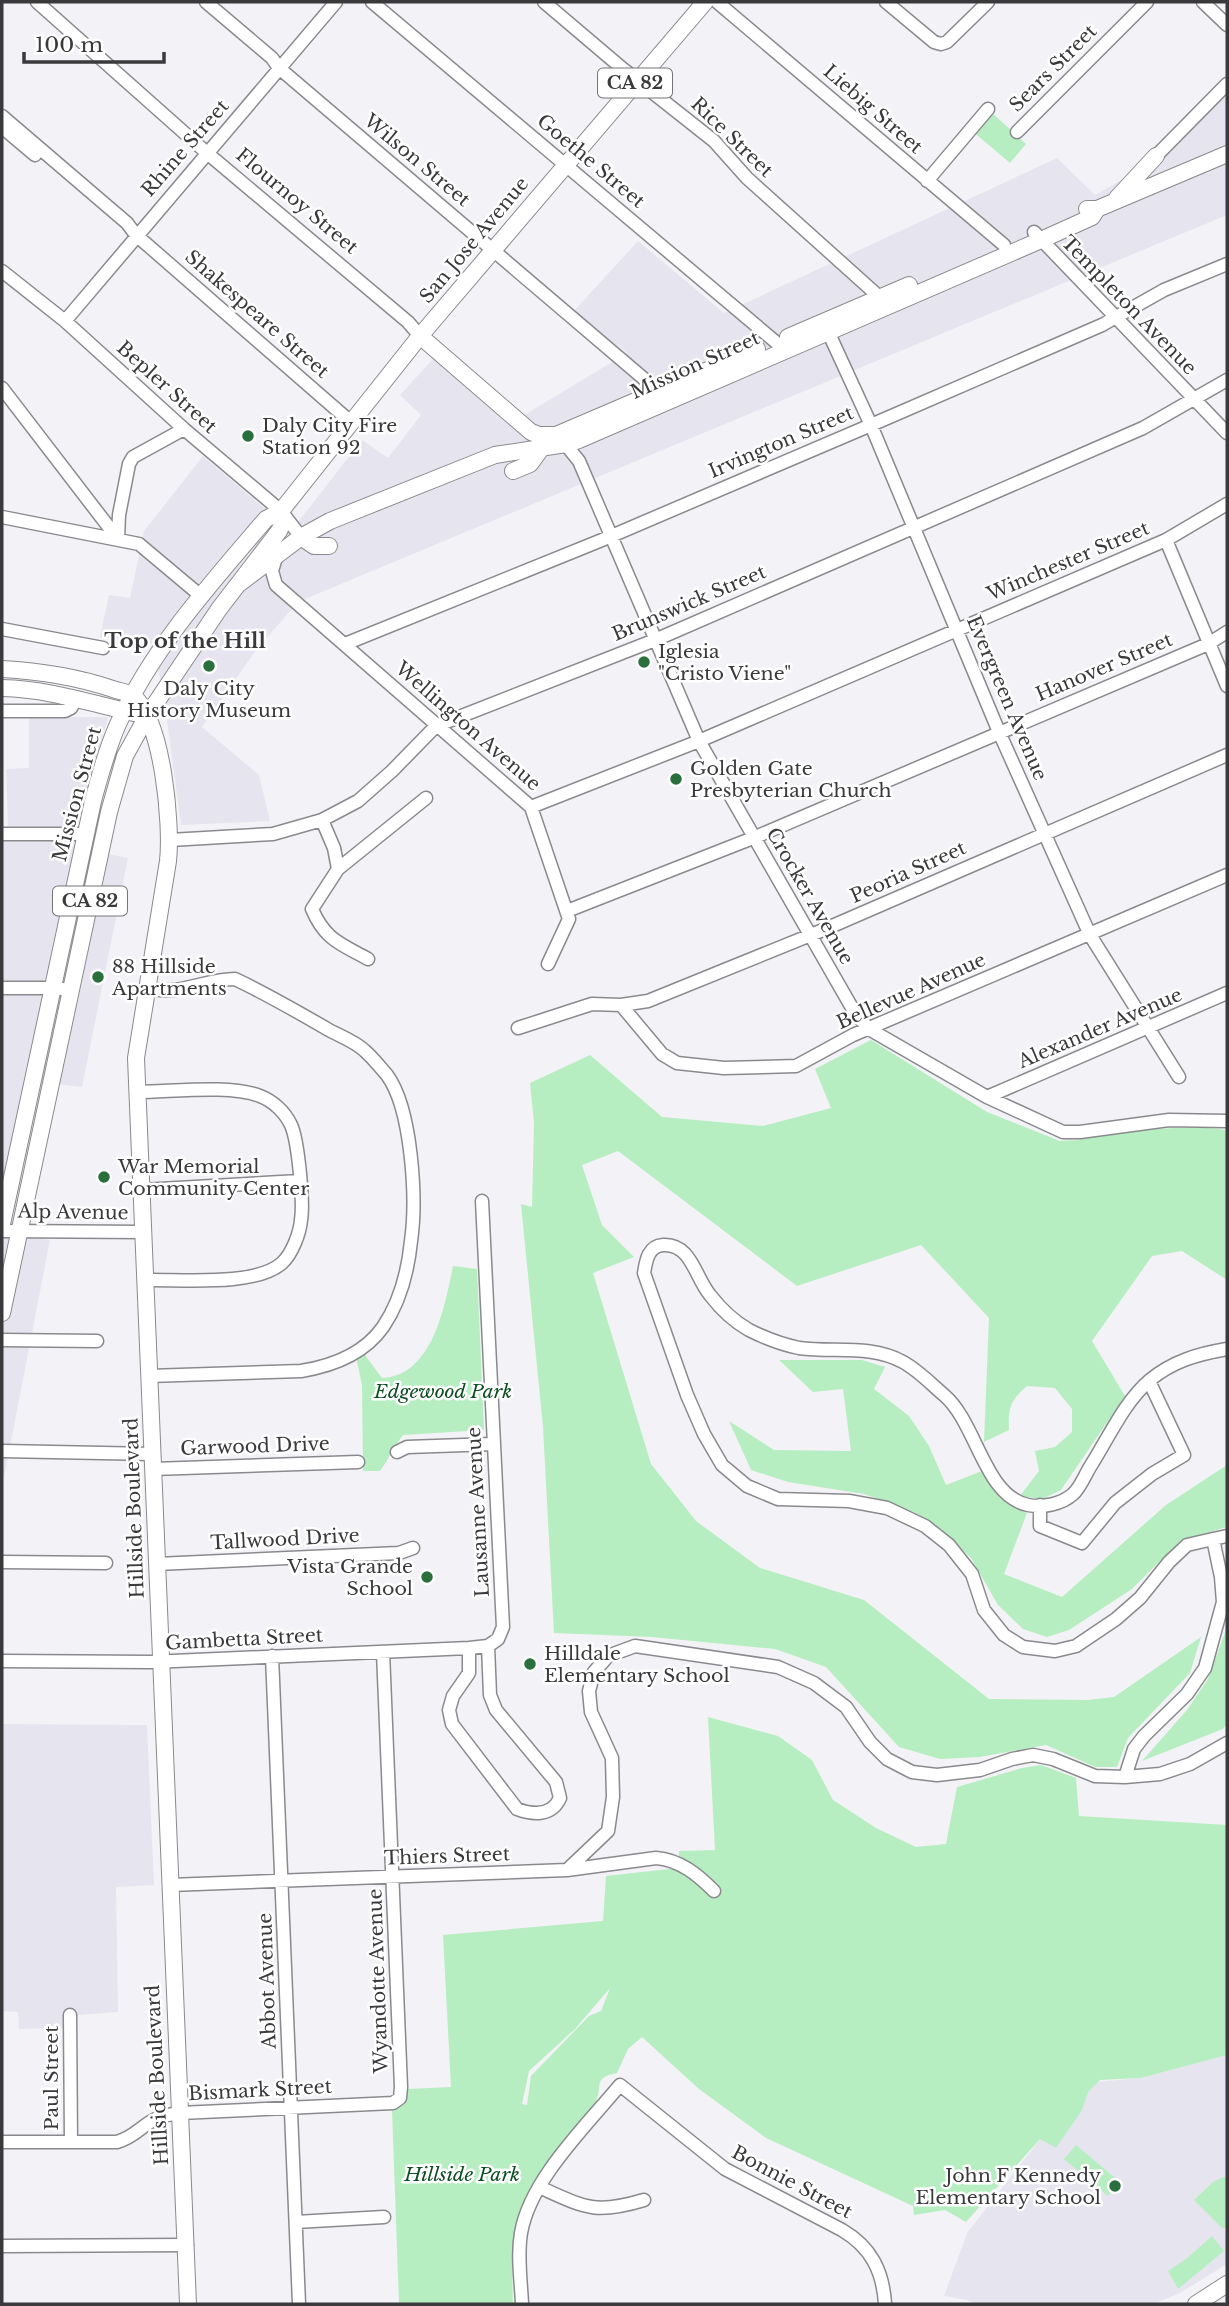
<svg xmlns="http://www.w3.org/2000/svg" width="1229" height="2306" viewBox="0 0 1229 2306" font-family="'Libre Baskerville',serif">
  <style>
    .built { fill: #e6e5ef }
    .green { fill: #b7eec1; fill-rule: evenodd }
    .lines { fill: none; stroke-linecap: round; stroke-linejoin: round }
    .minor-casing { stroke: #8a8a8e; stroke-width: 15 }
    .major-casing { stroke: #8a8a8e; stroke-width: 18 }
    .minor { stroke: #fff; stroke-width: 12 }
    .major { stroke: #fff; stroke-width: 16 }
    .poi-dot { fill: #29703c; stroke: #fff; stroke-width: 2.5 }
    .labels { text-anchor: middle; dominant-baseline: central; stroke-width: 5; stroke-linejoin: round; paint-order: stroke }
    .shield { fill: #fff; stroke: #757576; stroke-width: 2 }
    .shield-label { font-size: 18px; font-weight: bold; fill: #3a3a3c }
    .street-label { font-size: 19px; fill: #3a3a3c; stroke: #fff }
    .poi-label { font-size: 19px; fill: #3a3a3c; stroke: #fff; text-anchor: start }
    .park-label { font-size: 19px; font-style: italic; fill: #0e4e23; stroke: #fff }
    .neighbourhood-label { font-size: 21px; font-weight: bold; fill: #3a3a3c; stroke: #fff }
  </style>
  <rect width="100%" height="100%" fill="#f3f2f6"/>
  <path class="built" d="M1227,90V215L305,599L289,612L254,653L202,727L259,775L270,821L181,825L166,712L154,644L100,637L109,595L130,598L144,531L203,456L291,531L362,440L388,458L421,415L400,395L434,358L510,420L526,414L627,353L574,311L638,241L724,313L1057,158L1095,195L1163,156Z
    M29,717H108L73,847L128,858L82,1087L24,1080L2,1184V840L8,825L6,769L29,768Z
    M2,1235L50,1240L2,1488Z
    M2,1724L147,1725L154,1885L116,1887L118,2012L65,2016L64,2028L19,2029L18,2012L2,2011Z
    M1227,2055V2264L1180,2293L1153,2304H976L967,2300L944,2296L967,2233L1084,2083L1141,2078Z"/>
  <path class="green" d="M988,109L1026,144L1010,163L971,130Z
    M871,1040L987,1112L1060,1141L1077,1140L1127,1130L1203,1127L1227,1130V1280L1182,1251L1152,1256L1092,1341L1125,1396L1061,1490L1042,1499L1020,1496L1039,1471L1035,1451L1055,1447L1072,1432V1409L1055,1388L1027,1386C1010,1401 1008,1407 1009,1430L984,1442L989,1318L921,1245L797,1286L618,1151L582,1165L602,1225L634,1257L593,1273L651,1464L696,1521L760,1568L864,1600L989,1699L1088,1700L1114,1697L1201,1637L1190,1673L1128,1738L1117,1767H1095L1046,1745L980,1757L940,1759L899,1747L826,1667L775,1649L652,1637L554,1633L543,1427L521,1204L532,1207L534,1123L530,1083L590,1055L662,1117L763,1126L831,1108L815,1069Z
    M453,1266L477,1269L484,1430L403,1435C393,1448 389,1459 380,1471H363L362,1385L356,1357L362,1351L382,1378C433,1376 445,1305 453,1266Z
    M779,1360H862L885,1367L874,1389L909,1416L929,1446L946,1485L982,1471C992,1492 1004,1506 1027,1513L1004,1574L1062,1597L1166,1505L1227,1465V1527L1181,1540L1132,1589L1069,1630L1047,1637L1023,1629L998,1605L971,1558L942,1530L914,1512L864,1494L788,1482L751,1470L729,1421L774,1450L851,1451L843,1389L813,1392Z
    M1227,1627V1723L1223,1729L1142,1761L1187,1710L1208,1679Z
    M708,1717L778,1736L812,1760L833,1800L876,1828L916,1847L946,1844L957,1787L1022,1768L1041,1765L1076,1778L1079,1816L1227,1825V2055L1141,2078L1100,2080L1088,2092L1082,2110L1056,2148L1040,2139L966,2222L945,2210L914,2215L913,2206L766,2138L699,2089L642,2037L628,2049L617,2073C591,2078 604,2087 595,2103C588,2118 569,2136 558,2149C510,2209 511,2231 513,2304H399L392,2110L405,2104L408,2089L451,2087L443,1935L603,1921L606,1876L678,1868L679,1851L715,1850ZM610,1988L601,2011L589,2016L531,2076L527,2105L522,2104L529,2071L575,2029Z
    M1076,2145L1120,2182L1108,2196L1064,2159Z
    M1223,2177H1227V2228H1222L1194,2200L1213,2182Z
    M1212,2236L1224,2251L1178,2289L1168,2271L1186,2259Z"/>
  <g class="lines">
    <defs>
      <path id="minor" d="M37,2L207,153L408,322L420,336
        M206,2L272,58L279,68L663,395
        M372,2L784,349
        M544,2L623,69L714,141L747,178L885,302
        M717,2L1004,245
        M886,2L934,42L941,44L947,42L988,2
        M1203,2L1227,25
        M2,116L127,223L136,235L352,423
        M2,127L35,155
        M1017,132L1147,2
        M1156,156L1227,84
        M927,181L988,109
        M1034,232L1227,433
        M2,271L65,321L184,429L281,511L301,537
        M65,321L336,2
        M825,325L871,425L999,732L1090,935L1179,1077
        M2,388L118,539
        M561,439L579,461L699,741L855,1013L869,1029L987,1097L1063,1132H1080L1169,1120L1227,1121
        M2,517L139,544L201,596
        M118,539L119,515L129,464L133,457L184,429
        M1166,540L1227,686
        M277,554L272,571L276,585L531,807L569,919L548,964
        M2,629L103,648
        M345,644L602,540L871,425L1102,325L1164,290L1227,264
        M2,711H65L71,708L77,698
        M531,807L699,741L1166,540L1227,504
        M322,820L334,848L338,869L312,909C325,940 341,944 368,959
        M2,834H86
        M170,840L273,834L322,820L358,801L392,771L436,726L655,640L1143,428L1227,380
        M338,869L426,798
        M567,911L753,838L1208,644L1227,632
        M2,988H53L72,990
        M148,988C178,997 204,979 235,979C267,994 298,1012 329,1030C340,1036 356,1042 365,1051C373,1058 380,1067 387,1075C412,1109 417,1199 411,1241C408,1271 400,1302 383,1327C364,1354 332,1366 301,1371L149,1376
        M621,1005L662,1054L677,1063L724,1068L796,1066L853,1035L1227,875
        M518,1028L592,1004L621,1005L648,1001L823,930L1227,755
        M138,1092C171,1092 230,1084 260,1096C273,1101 285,1112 291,1125C298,1140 304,1202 301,1220C300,1233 292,1254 282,1263C255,1287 180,1279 145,1280
        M987,1097L1227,993
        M142,1190L299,1181
        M2,1231L143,1232
        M2,1340L97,1341
        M2,1451L152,1454
        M397,1452L407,1447L493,1444
        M153,1469L358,1462
        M1040,1505V1526L1082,1543L1115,1503L1152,1474L1184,1455L1149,1381
        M1213,1539L1187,1545L1169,1562L1140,1598L1116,1619L1076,1646L1055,1651L1023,1647L1004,1635L984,1610L972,1574L949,1545L925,1526L887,1508L849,1501L778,1499L747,1486L722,1465L704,1434L687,1395L644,1273C646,1261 648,1246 663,1245C691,1243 695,1277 710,1295C720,1308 735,1322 749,1330C763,1337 784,1345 799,1348C834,1353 870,1344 903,1362C918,1370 931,1384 944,1395C977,1423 984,1496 1028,1505C1043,1508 1062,1504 1073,1494C1080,1488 1085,1475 1090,1467C1108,1439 1124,1402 1150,1380C1173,1361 1198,1354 1227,1349
        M2,1562L106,1563
        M157,1564L399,1553L413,1548
        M469,1648V1673L453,1696L449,1710L452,1724L517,1809C533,1815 552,1816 560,1798L556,1782L496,1710L490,1695L488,1646
        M272,1656L299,2304
        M2,1661L151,1662L469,1648L488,1646L498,1639L503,1627L482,1201
        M1125,1777L1134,1749L1144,1736L1187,1694L1205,1668L1223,1602L1221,1577L1213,1539L1227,1536
        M567,1870L608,1831L613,1797L612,1758L591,1712L589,1691L594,1672L608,1656L635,1646L778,1667L814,1683L846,1707L870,1742L887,1759L912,1772L937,1775L980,1770L1012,1759L1033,1755L1053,1759L1095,1776L1125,1777L1160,1774L1190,1764L1227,1743
        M170,1885L567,1870L656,1858C680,1860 697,1874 714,1891
        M70,2015L71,2142
        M2,2142H117C134,2137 138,2129 152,2121C160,2115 170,2115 180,2113L393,2103L400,2098L401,2087L383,1652
        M539,2187C584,2207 594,2215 644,2200
        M296,2222L384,2217
        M2,2246L187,2245
        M522,2304C521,2281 517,2256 521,2233C530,2180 586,2126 620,2085L725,2169L842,2230C871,2247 883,2271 885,2304"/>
      <path id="major" d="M1117,198L1156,156
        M1087,209H1097L1227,154
        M420,336L531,432L539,435H556L757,349
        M788,337L909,285
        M513,471L530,464L541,449
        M301,537L314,546H329
        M240,583L301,537L330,521L495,455L566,444L579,440L1041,240L1092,217L1097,209
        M2,669C40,671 77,677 113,689C118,691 128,692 133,696C163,720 172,825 168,861L136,1058L188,2304
        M2,688C48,689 90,703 134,713
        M2,1224L93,801C100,775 107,749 118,724C153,647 212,582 266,519L281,511L420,336L705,2
        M2,1313L109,812L125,756L147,716L219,609L279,531L282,525L281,511
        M1196,2304L1227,2284"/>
    </defs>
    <use href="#minor" class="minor-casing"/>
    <use href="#major" class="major-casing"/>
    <use href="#minor" class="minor"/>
    <use href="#major" class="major"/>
  </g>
  <g class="poi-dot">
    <circle cx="248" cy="436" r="7"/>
    <circle cx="644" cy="662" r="7"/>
    <circle cx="209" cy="666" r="7"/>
    <circle cx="676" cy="779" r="7"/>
    <circle cx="98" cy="977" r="7"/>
    <circle cx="104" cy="1177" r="7"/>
    <circle cx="427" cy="1577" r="7"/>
    <circle cx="530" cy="1664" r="7"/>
    <circle cx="1115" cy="2186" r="7"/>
  </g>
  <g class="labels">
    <g class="shield">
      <rect x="598" y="68.5" width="74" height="29" rx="5"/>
      <rect x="53" y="886.5" width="74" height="29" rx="5"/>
    </g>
    <g class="shield-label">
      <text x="635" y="83">CA 82</text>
      <text x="90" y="901">CA 82</text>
    </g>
    <g class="street-label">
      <text transform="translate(1053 68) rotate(-45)">Sears Street</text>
      <text transform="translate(873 109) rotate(41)">Liebig Street</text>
      <text transform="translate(732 137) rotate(44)">Rice Street</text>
      <text transform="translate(185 148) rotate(-49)">Rhine Street</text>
      <text transform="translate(417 160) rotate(40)">Wilson Street</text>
      <text transform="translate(591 161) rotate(40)">Goethe Street</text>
      <text transform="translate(297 201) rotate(40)">Flournoy Street</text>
      <text transform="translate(474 240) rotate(-50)">San Jose Avenue</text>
      <text transform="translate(1129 305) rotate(46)">Templeton Avenue</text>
      <text transform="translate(257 314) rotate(41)">Shakespeare Street</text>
      <text transform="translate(695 365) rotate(-24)">Mission Street</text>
      <text transform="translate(167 387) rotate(42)">Bepler Street</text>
      <text transform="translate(781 442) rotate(-23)">Irvington Street</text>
      <text transform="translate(1068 561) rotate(-23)">Winchester Street</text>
      <text transform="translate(689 603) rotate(-23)">Brunswick Street</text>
      <text transform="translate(1104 667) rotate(-23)">Hanover Street</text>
      <text transform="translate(1007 698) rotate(67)">Evergreen Avenue</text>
      <text transform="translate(468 726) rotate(41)">Wellington Avenue</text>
      <text transform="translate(77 794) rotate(-75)">Mission Street</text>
      <text transform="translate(908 872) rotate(-24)">Peoria Street</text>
      <text transform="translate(810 896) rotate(60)">Crocker Avenue</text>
      <text transform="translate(911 991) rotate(-24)">Bellevue Avenue</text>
      <text transform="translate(1100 1028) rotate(-23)">Alexander Avenue</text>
      <text transform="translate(73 1212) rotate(1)">Alp Avenue</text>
      <text transform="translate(255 1446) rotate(-2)">Garwood Drive</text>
      <text transform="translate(134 1508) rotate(-92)">Hillside Boulevard</text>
      <text transform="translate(478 1512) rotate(-93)">Lausanne Avenue</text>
      <text transform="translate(285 1539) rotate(-3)">Tallwood Drive</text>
      <text transform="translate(244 1639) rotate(-3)">Gambetta Street</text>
      <text transform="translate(447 1856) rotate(-2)">Thiers Street</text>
      <text transform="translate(267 1981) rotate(-92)">Abbot Avenue</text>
      <text transform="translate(378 1981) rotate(-92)">Wyandotte Avenue</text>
      <text transform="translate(157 2075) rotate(-93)">Hillside Boulevard</text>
      <text transform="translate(51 2078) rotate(-90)">Paul Street</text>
      <text transform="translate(260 2090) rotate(-3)">Bismark Street</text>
      <text transform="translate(792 2182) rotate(28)">Bonnie Street</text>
    </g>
    <g class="poi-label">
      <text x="262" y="425">Daly City Fire<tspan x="262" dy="22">Station 92</tspan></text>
      <text x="658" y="651">Iglesia<tspan x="658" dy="22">"Cristo Viene"</tspan></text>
      <text x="209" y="688" text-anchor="middle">Daly City<tspan x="209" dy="22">History Museum</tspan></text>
      <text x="690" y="768">Golden Gate<tspan x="690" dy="22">Presbyterian Church</tspan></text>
      <text x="112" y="966">88 Hillside<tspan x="112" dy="22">Apartments</tspan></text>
      <text x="118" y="1166">War Memorial<tspan x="118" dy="22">Community Center</tspan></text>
      <text x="413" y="1566" text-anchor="end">Vista Grande<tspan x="413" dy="22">School</tspan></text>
      <text x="544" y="1653">Hilldale<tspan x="544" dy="22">Elementary School</tspan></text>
      <text x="1101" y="2175" text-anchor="end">John F Kennedy<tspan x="1101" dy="22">Elementary School</tspan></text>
    </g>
    <g class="park-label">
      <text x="443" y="1391">Edgewood Park</text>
      <text x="462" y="2174">Hillside Park</text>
    </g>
    <g class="neighbourhood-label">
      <text x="185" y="641">Top of the Hill</text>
    </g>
  </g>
  <rect width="1229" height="2306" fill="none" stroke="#3a3a3c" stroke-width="7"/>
  <path d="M24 52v10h140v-10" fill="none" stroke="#3a3a3c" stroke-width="3.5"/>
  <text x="35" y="52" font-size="21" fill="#3a3a3c" stroke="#ffffff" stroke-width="5" paint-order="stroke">100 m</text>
</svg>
